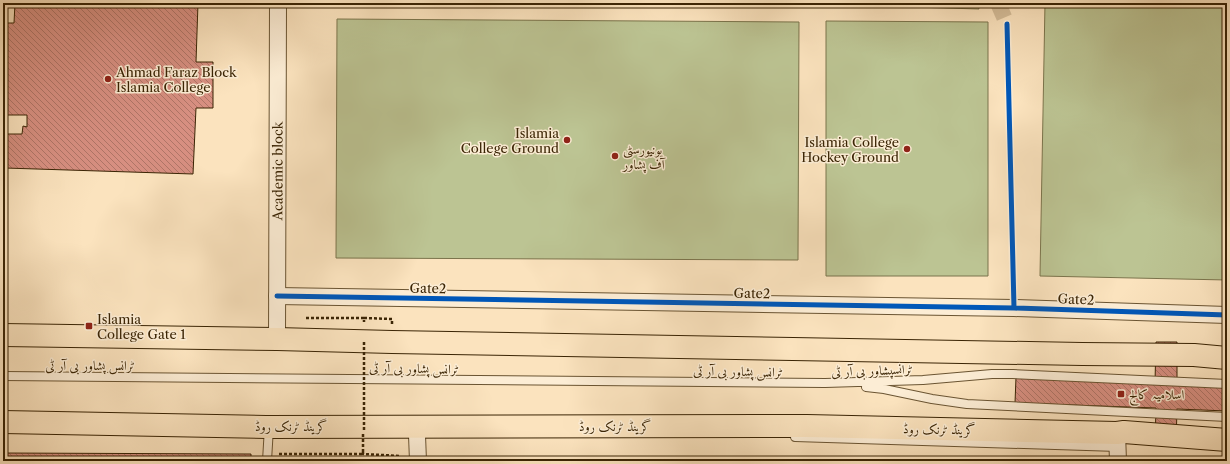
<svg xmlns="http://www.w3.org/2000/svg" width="1230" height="464" viewBox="0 0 1230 464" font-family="'Libre Caslon Text',Amiri,serif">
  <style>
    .forest { fill: url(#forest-crowns); stroke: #7b744c }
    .pitch { fill: #bcc493; stroke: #7b744c }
    .building { fill: url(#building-back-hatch); stroke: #3a2404 }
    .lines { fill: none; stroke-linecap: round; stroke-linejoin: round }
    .minor-tunnel { stroke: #d4bd99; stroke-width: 16; stroke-dasharray: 16 8; stroke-linecap: butt }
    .service-casing { stroke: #6a5432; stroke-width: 10 }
    .minor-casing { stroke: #6a5432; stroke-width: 18 }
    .trunk-casing { stroke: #3a2404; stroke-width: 24 }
    .path { stroke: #3a2404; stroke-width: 2.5; stroke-dasharray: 3 2; stroke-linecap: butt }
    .service { stroke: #fcedd5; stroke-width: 8 }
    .minor { stroke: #fcedd5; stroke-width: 16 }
    .trunk { stroke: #fbe3be; stroke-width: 22 }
    .path-bridge { stroke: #3a2404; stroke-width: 2.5; stroke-dasharray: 3 2; stroke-linecap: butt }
    .cycleway-casing { stroke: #fcedd5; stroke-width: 8 }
    .cycleway { stroke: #0057b8; stroke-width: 5 }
    .poi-dot { fill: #8f2418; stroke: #fcedd5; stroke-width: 1.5 }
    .labels { text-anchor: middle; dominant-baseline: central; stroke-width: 3; stroke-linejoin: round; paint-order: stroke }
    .poi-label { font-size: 13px; fill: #3a2404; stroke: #fcedd5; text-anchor: start }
    .street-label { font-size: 13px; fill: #3a2404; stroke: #fcedd5 }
  </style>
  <defs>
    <pattern id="forest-crowns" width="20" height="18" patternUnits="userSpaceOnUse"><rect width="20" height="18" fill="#bcc493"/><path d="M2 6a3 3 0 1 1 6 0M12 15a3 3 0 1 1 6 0" fill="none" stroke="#a2a87d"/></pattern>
    <pattern id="building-back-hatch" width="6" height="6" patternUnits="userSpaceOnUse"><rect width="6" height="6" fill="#d78f81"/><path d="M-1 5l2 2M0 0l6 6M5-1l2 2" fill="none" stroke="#af7567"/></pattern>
  </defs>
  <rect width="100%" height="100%" fill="#fbe3be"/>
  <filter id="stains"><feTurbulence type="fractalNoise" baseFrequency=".005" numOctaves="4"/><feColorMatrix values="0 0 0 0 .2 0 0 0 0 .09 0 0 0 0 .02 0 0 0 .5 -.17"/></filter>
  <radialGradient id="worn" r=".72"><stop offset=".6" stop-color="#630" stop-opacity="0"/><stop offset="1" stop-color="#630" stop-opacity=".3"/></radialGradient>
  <path class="forest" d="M778,3H977L979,9Z"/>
  <path class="pitch" d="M1045,3H1227V280L1040,276Z
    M337,19L799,22L798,260L336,258Z
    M826,21L988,22V276H826Z"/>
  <path class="building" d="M15,3H198L196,62H213V108H196L193,174L5,168L7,134H22L23,126L27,127V115H3L4,96H3V23H14Z
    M551,3H575V5H551Z
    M1156,342H1177V384L1227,385V411L1177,409L1176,443L1155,442L1156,408L1015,403L1016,377L1155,382Z
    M3,453L251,454V461H3Z
    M867,457L865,461H776V460Z"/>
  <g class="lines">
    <path class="minor-tunnel" d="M998,3L1007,24"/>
    <defs>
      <path id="service" d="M3,376L825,383L923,380L992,374H1013L1227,384
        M866,387L884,389L932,399L967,404L1227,417
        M795,437L1118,447
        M267,461L269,427"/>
      <g id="minor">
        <path d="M277,296L1014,308L1227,315"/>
        <path id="s1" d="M277,339L278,3"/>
        <path d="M1117,433L1118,461"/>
        <path d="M417,435L418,461"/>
      </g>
      <path id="trunk" d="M3,335L277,339L392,342L793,349L1082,354L1194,355L1227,358
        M3,422L266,427L807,426L1117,433L1124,432L1227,440"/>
    </defs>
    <use href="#service" class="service-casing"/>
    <use href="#minor" class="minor-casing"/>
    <use href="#trunk" class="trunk-casing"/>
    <path class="path" d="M306,318H364V322
      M364,318L392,319V324
      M363,452V454L401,456
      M279,454H363"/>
    <use href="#service" class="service"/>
    <use href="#minor" class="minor"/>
    <use href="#trunk" class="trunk"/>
    <path class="path-bridge" d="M364,430V340
      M363,452V432"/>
    <defs>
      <path id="cycleway" d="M1007,24L1014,308
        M277,296L1014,308L1227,315"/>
    </defs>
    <use href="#cycleway" class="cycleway-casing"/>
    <use href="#cycleway" class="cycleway"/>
  </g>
  <g class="poi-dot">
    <circle cx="108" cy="79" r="4"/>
    <circle cx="567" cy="140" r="4"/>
    <circle cx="907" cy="149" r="4"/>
    <circle cx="615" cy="156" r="4"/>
    <rect x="85" y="322" width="8" height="8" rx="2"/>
    <rect x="1117" y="390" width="8" height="8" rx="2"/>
  </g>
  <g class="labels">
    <g class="poi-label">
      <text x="116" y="72">Ahmad Faraz Block<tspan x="116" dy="15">Islamia College</tspan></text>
      <text x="559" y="133" text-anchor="end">Islamia<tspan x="559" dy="15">College Ground</tspan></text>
      <text x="899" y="142" text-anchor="end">Islamia College<tspan x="899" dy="15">Hockey Ground</tspan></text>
      <text x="623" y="149">یونیورسٹی<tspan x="623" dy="15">آف پشاور</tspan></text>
      <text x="97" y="319">Islamia<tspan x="97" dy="15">College Gate 1</tspan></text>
      <text x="1129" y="394">اسلامیہ کالج</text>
    </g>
    <g class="street-label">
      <text stroke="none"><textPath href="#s1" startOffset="168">Academic block</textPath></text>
      <text transform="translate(428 288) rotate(1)">Gate2</text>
      <text transform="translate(752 293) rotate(1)">Gate2</text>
      <text transform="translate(1076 299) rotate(2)">Gate2</text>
      <text x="90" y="365">ٹرانس پشاور بی آر ٹی</text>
      <text transform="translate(414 368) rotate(1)">ٹرانس پشاور بی آر ٹی</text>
      <text transform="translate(872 370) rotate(-2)">ٹرانسپشاور بی آر ٹی</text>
      <text transform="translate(738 371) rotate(1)">ٹرانس پشاور بی آر ٹی</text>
      <text x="291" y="426">گرینڈ ٹرنک روڈ</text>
      <text x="615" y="426">گرینڈ ٹرنک روڈ</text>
      <text transform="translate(939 429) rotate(1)">گرینڈ ٹرنک روڈ</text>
    </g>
  </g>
  <rect width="1230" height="464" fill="none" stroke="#fbe3be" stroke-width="16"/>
  <rect x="4" y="4" width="1222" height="456" fill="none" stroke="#3a2404" stroke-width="2"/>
  <rect x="8" y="8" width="1214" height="448" fill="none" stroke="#3a2404"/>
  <rect width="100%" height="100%" filter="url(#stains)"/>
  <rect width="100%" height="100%" fill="url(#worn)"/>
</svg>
